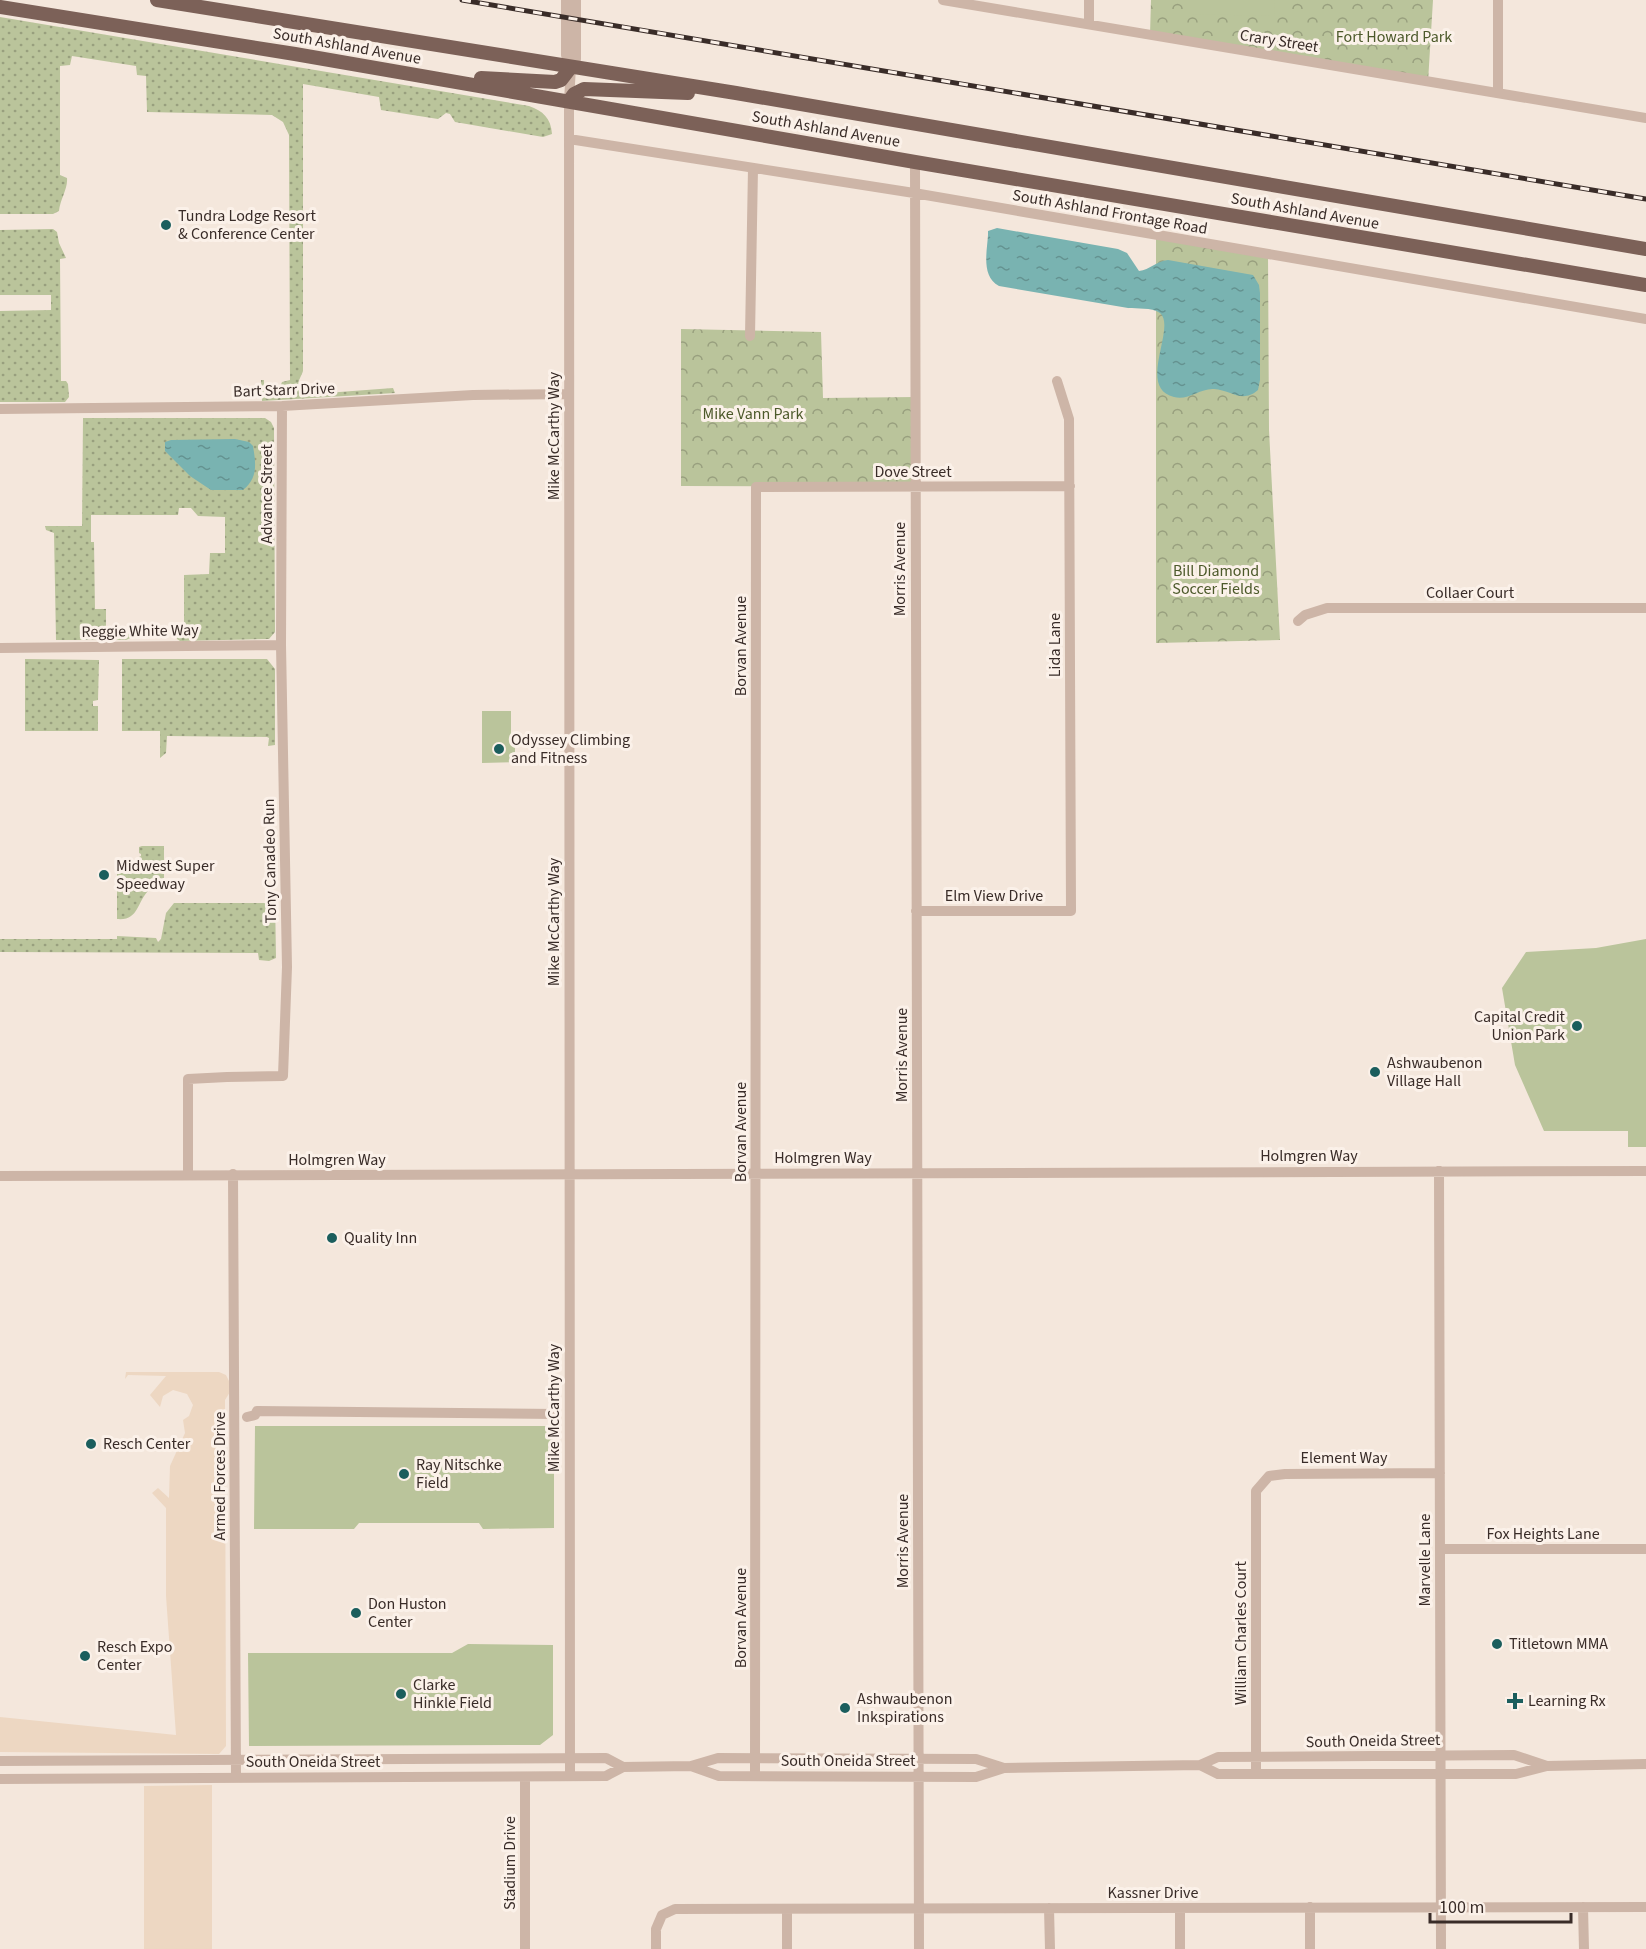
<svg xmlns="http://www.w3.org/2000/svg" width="1646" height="1949" viewBox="0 0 1646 1949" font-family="'Source Sans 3',sans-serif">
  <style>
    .grass { fill: url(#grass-dots) }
    .forest { fill: url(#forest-crowns) }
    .pitch { fill: #bac49b }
    .plaza { fill: #edd7c2 }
    .water { fill: url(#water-ripples) }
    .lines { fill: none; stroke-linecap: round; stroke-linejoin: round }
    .minor { stroke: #cdb5a7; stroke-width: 10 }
    .major { stroke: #7c6158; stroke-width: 14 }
    .rail-casing { stroke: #392c28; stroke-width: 5 }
    .rail { stroke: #fbf1e9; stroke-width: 3; stroke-dasharray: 9; stroke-linecap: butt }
    .poi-dot { fill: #1b5e5d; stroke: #fbf1e9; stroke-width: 2 }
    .labels { text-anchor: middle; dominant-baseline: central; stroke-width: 6; stroke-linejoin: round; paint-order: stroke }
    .park-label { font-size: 16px; fill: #4c592a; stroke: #fbf1e9 }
    .street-label { font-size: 16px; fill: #392c28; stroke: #fbf1e9 }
    .poi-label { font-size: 16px; fill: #392c28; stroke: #fbf1e9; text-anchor: start }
  </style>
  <defs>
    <pattern id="grass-dots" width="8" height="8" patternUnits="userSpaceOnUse" patternTransform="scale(1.5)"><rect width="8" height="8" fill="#bac49b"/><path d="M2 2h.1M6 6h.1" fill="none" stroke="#989f7e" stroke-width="1.8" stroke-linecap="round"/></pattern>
    <pattern id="forest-crowns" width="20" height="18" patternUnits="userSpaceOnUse" patternTransform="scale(1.5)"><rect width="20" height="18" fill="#bac49b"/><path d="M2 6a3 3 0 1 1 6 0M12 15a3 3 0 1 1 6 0" fill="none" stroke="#989f7e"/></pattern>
    <pattern id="water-ripples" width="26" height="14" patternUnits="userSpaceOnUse" patternTransform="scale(1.5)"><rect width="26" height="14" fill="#79b3b1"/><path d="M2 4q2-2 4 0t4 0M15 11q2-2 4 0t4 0" fill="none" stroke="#649290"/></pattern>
  </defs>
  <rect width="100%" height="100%" fill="#f4e7dc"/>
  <path class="grass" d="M0,17L529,106C543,111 551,118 552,134L543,137L455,122L450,114L446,113L438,119L381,110L379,97L303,84V371C301,378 295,383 301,390H321L326,393L393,388L395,393L262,401L261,380H264V387H280L282,382L290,380L289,135L283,122L272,115L147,112L146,76L137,75L136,66L72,56L70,65L60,66V175L67,178C68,189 60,199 59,211L53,214H0Z
    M0,230L53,229L57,232L59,243L66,258L60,259L61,381H66L68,384L69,397L65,402H0V311L51,310V295H0Z
    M83,418H265L271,422L274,428L275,632L269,639L180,641L177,639L175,626L184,625V575L209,574L210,553H225V517L198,516L191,508H179L178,515H91V542H94L95,609H106V628H135V636L126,640H56L54,533L46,530L45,526H82Z
    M25,659L99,660L98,700L93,701V706H98V731H25Z
    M122,659H267L275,669V745L268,746L269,738L267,737L167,736L166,753L160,758V731H122Z
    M142,846H164V884L150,888L134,884L117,883V867L138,866L139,857L141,856V854L139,853V847Z
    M117,886H137L149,890C136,903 139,921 117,919Z
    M267,895H275L276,958L269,961L259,960L258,953L0,952V939H117V936L156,938L158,942L161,939L166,913L174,903H266Z"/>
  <path class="forest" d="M1151,0H1433L1428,82L1150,35Z
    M1156,235L1268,254L1269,430L1280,640L1156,643Z
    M681,329L821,332L823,398L915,397V487L681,486Z"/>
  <path class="pitch" d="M1190,0H1275L1274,16L1190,14Z
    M482,711H511V736H515V762L482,763Z
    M1646,939V1147H1628V1131H1544L1515,1065L1502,988L1526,952L1596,948Z
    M255,1426H554V1528L483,1529L479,1523H359L354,1529H254Z
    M468,1644L553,1645V1735L540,1745L249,1746L248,1653H452Z"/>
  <path class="plaza" d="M126,1372H219L226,1375L230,1383V1392L225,1400L226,1746L219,1754L0,1752V1717L176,1735L166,1596V1508L152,1493L158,1488L169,1498L170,1466L185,1433L183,1420L189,1416L193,1405L187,1394L173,1390L163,1396L160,1407L150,1395L166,1376L128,1375L125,1379Z
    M212,1785V1949H144V1786Z"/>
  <path class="water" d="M997,228L1118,249L1127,253L1139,271C1150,270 1156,261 1168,260L1253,275L1259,285L1260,293V380L1258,390C1242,404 1231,390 1214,389C1200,388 1188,401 1174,397C1136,388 1177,327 1160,313C1151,307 1137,309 1128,308L999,286C981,276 987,252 988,235V231Z
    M235,439L249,442L253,446C256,464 258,478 243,490H211L190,476L165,451V442L171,440Z"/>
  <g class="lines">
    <path class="minor" d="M566,0V55L571,67L569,101L570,1776
      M943,0L1646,118
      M1089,0V24
      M1498,0V93
      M571,67L576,59V0
      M569,139L914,193L1646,319
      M915,162L919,1949
      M750,336L753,168
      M0,409L282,406L473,395L569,394
      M1298,621L1305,615L1327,608H1646
      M0,648L281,645
      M916,911H1071L1069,419L1057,381
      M1439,1171L1441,1949
      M188,1174V1079L227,1077L283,1076L287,967L281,645L282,406
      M233,1174L236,1778
      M0,1176L1646,1171
      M247,1417L255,1415L257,1411L556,1414
      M1440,1549H1646
      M0,1761L606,1758L623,1767
      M1200,1765L1218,1774H1516L1547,1766L1646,1764
      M691,1766L719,1776L976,1777L1004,1768L1200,1765L1218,1757L1514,1755L1547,1766
      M1256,1774V1491L1269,1476L1285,1474L1440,1473
      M755,1776L756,487L1070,486
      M0,1779L606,1776L623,1767L691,1766L718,1758L976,1759L1004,1768
      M1310,1907V1949
      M1583,1907L1584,1949
      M1049,1908L1050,1949
      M1180,1908V1949
      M787,1909V1949
      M525,1949V1777
      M656,1949V1929L662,1915L675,1909L1646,1907"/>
    <path class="major" d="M157,0L736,93L1646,249
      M0,7L295,54L915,162L1646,285
      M481,78L555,82L561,80L571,67
      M569,101L574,94L584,89L688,93"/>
    <defs>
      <path id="rail" d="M462,0L1646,199"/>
    </defs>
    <use href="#rail" class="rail-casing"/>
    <use href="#rail" class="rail"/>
  </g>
  <g class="poi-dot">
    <circle cx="166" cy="225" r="6"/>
    <circle cx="499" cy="749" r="6"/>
    <circle cx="104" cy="875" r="6"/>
    <circle cx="1577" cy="1026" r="6"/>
    <circle cx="1375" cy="1072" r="6"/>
    <circle cx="332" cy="1238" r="6"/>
    <circle cx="91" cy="1444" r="6"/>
    <circle cx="404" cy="1474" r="6"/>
    <circle cx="356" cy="1613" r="6"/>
    <circle cx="1497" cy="1644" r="6"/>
    <circle cx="85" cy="1656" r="6"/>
    <circle cx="401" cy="1694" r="6"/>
    <path d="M1512 1692h6v6h6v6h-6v6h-6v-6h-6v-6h6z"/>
    <circle cx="845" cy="1708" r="6"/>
  </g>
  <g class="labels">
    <g class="park-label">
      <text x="1394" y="37">Fort Howard Park</text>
      <text x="753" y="414">Mike Vann Park</text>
      <text x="1216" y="571">Bill Diamond<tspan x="1216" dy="18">Soccer Fields</tspan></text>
    </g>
    <g class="street-label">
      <text transform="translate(1279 41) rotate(9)">Crary Street</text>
      <text transform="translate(347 46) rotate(10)">South Ashland Avenue</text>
      <text transform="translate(826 129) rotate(10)">South Ashland Avenue</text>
      <text transform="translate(1305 211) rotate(10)">South Ashland Avenue</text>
      <text transform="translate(1110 212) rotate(10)">South Ashland Frontage Road</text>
      <text transform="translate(284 390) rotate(-2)">Bart Starr Drive</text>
      <text transform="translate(554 436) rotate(-90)">Mike McCarthy Way</text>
      <text x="913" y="472">Dove Street</text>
      <text transform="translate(267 494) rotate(-90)">Advance Street</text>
      <text transform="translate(900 569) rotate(-90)">Morris Avenue</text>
      <text x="1470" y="593">Collaer Court</text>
      <text transform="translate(140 631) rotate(-1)">Reggie White Way</text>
      <text transform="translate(1055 645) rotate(-90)">Lida Lane</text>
      <text transform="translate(741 646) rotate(-90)">Borvan Avenue</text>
      <text transform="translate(270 861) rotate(-91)">Tony Canadeo Run</text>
      <text x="994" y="896">Elm View Drive</text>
      <text transform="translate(554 922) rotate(-90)">Mike McCarthy Way</text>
      <text transform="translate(902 1055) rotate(-90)">Morris Avenue</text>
      <text transform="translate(741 1132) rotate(-90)">Borvan Avenue</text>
      <text x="1309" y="1156">Holmgren Way</text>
      <text x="823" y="1158">Holmgren Way</text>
      <text x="337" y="1160">Holmgren Way</text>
      <text transform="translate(554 1408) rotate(-90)">Mike McCarthy Way</text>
      <text x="1344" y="1458">Element Way</text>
      <text transform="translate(220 1476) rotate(-90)">Armed Forces Drive</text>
      <text x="1543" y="1534">Fox Heights Lane</text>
      <text transform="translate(903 1541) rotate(-90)">Morris Avenue</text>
      <text transform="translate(1425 1560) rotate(-90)">Marvelle Lane</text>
      <text transform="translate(741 1618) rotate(-90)">Borvan Avenue</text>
      <text transform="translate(1241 1633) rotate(-90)">William Charles Court</text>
      <text transform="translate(1373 1741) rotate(-1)">South Oneida Street</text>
      <text x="848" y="1761">South Oneida Street</text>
      <text x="313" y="1762">South Oneida Street</text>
      <text transform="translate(510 1863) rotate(-90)">Stadium Drive</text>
      <text x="1153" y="1893">Kassner Drive</text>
    </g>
    <g class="poi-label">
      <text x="178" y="216">Tundra Lodge Resort<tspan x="178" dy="18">&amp; Conference Center</tspan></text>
      <text x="511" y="740">Odyssey Climbing<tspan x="511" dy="18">and Fitness</tspan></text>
      <text x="116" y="866">Midwest Super<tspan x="116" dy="18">Speedway</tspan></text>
      <text x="1565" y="1017" text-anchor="end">Capital Credit<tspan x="1565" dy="18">Union Park</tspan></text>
      <text x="1387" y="1063">Ashwaubenon<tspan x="1387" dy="18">Village Hall</tspan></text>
      <text x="344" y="1238">Quality Inn</text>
      <text x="103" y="1444">Resch Center</text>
      <text x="416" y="1465">Ray Nitschke<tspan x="416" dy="18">Field</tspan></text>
      <text x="368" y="1604">Don Huston<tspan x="368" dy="18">Center</tspan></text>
      <text x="1509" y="1644">Titletown MMA</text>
      <text x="97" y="1647">Resch Expo<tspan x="97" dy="18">Center</tspan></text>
      <text x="413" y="1685">Clarke<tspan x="413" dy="18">Hinkle Field</tspan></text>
      <text x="857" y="1699">Ashwaubenon<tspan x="857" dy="18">Inkspirations</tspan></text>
      <text x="1528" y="1701">Learning Rx</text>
    </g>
  </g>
  <path d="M1430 1913v9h141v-9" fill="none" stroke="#392c28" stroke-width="3"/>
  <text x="1439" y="1913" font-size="18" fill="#392c28" stroke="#fbf1e9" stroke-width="4.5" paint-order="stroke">100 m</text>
</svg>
